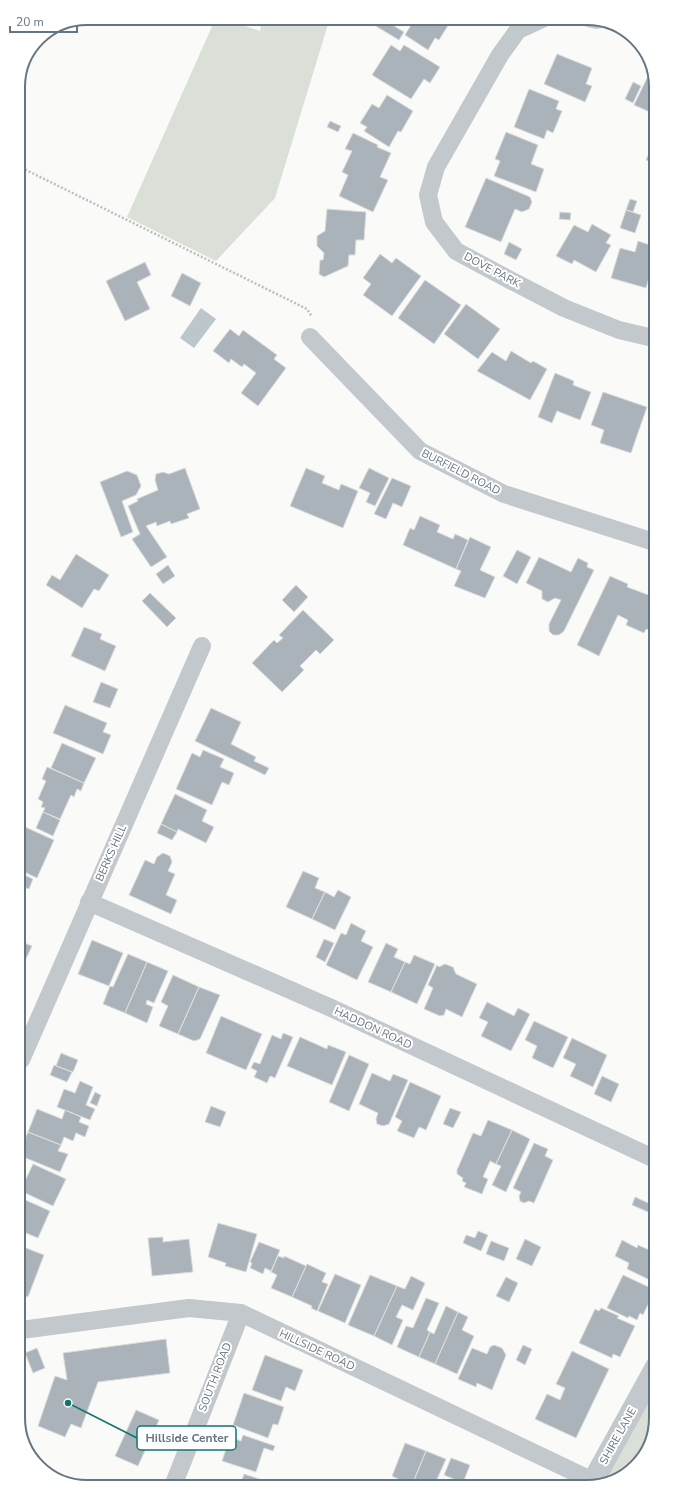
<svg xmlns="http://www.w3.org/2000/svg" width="674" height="1505" viewBox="0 0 674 1505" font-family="'Nunito Sans',sans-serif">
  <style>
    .green { fill: #dadfd7 }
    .water { fill: #bbc7cb }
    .building { fill: #aab3b9; stroke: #dcdcda }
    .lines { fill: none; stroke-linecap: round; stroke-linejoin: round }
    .path { stroke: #bbbfc2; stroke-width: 2.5; stroke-dasharray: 2 2; stroke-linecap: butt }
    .minor { stroke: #c3c8cc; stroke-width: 18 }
    .tertiary { stroke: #c3c8cc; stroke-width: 22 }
    .labels { text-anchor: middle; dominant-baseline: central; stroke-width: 4; stroke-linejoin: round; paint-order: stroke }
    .street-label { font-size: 11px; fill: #657683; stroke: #fff }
    .rim { fill: none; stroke: #657683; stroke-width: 2 }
    .leader { fill: none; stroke: #0f766e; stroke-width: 1.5 }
    .callout-dot { fill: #0f766e; stroke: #fff; stroke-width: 1.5 }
    .callout { fill: #fff; stroke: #0f766e; stroke-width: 1.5 }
    .callout-label { font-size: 12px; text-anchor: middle; font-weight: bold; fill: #657683 }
  </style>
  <rect width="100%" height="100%" fill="#fafaf8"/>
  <path class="green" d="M262,21H329L275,198L216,261L127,217L214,22H233L260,31Z
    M656,1391V1418L642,1460L609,1483H601Z"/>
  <path class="water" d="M201,308L216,319L194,348L180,338Z"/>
  <path class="building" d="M452,19L439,40L435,38L428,50L405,35L414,20Z
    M377,20H384L404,32L399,40L374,25Z
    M391,45L400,51L404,45L440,67L430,83L424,79L411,99L372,75Z
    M557,54L592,68L586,84L592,86L585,102L544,84Z
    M647,78L652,80V113L634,105Z
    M633,82L641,86L633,103L625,99Z
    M529,89L559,101L556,109L562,111L553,133L547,130L544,139L514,127Z
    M387,95L413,111L401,132L398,131L389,147L364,131L367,127L360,123L372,104L379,108Z
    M330,121L341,126L338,132L327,127Z
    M506,132L538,145L531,164L544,169L536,192L494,176L500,161L495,159Z
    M353,133L378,145L377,147L391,153L380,177L388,180L373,212L339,196L348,175L342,172L352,151L345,149Z
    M652,146L653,163L646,160Z
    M486,178L530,197L532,202L529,209L522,212L515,209L501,242L465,227Z
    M630,199L637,201L633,212L626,210Z
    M327,209L366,212L364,240H356L355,255H349L348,266L324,277L319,274L320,260H323L324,253L317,246V236L325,231Z
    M626,210L641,215L635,233L620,228Z
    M560,212L571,213L570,220L559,219Z
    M592,224L611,235L606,243L611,245L596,272L574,260L572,264L556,256L574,225L588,232Z
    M638,241L653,246L651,256L653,257V264L646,288L611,278L620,248L635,252Z
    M509,242L522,249L516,260L504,254Z
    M380,254L392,263L396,258L421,276L392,316L363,295L371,284L363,278Z
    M145,262L151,275L137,282L150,309L125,321L106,281Z
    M182,273L201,283L190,306L171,296Z
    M425,280L461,305L434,344L398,318Z
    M466,304L500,329L478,359L444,334Z
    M230,329L239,336L243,330L277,355L274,359L286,368L258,406L241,393L256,373L244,364L242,367L231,359L229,363L213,351Z
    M511,351L531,363L533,361L547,369L530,400L477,371L492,352L506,361Z
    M555,373L574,381L573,385L591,392L580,420L557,411L552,423L538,417Z
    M603,392L647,407L631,453L600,443L604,430L591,425Z
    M185,468L200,509L187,514L189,518L171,524L170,521L157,526L156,522L146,526L167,557L151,567L132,539L140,534L128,506L138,501L137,499L158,490L155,480L156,474L163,472L169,474Z
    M306,468L325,476L322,483L339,490L341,484L358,491L343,528L290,506Z
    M369,468L389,478L375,506L366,502L370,493L359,488Z
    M127,471L137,475L141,486L136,495L122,501L133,532L121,537L100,482Z
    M392,478L411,486L402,507L393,503L386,519L374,514Z
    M420,516L440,525L437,532L453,539L455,534L468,540L456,569L403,545L410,528L414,530Z
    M470,537L491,547L480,570L495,577L485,598L454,586L461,571L456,569Z
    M517,550L531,557L517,584L503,576Z
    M76,554L109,575L99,591L94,589L82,608L46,585L52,575L60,580Z
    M539,557L571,572L578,558L588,563L587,567L594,570L564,631L559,635H553L549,631V624L561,600L555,598L548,602L542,599V591L526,583Z
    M168,565L175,576L163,584L156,574Z
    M610,576L628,584L627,587L654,597V632L646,629L644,633L626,625L628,620L618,615L599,656L577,645Z
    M296,585L308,597L294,612L282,600Z
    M150,593L176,618L167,627L142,601Z
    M303,610L334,640L320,654L316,650L300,666L304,670L282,692L252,663L274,640L277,643L283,638L279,635Z
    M84,627L102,634L100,639L116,646L105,671L71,656Z
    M101,682L118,689L110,708L93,702Z
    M65,705L107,723L103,732L111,735L103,754L53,733Z
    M211,708L241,722L231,744L256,757L254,761L269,768L265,775L195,741Z
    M62,743L96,758L84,783L51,768Z
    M203,750L224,759L220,767L234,773L229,785L222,782L212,805L176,789L192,753L200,757Z
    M47,767L84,783L81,791L77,789L74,797L71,795L60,819L43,812L45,808L41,807L43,802L38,799L46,781L42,779Z
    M175,794L207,810L202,821L214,827L206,843L178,829L177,832L161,824Z
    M43,812L60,820L53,836L36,828Z
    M161,824L177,832L172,840L157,833Z
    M25,827L54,840L37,878L20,870V837Z
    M163,853L170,856L172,862L168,871L175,874L166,895L177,900L171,914L129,895L145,860L154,864L157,857Z
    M303,871L319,878L315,888L325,892L312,919L286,907Z
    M20,873L33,879L29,889L24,887L20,891Z
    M338,890L351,897L335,930L312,919L325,892L334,897Z
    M351,923L366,931L361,941L373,947L357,980L326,965L341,933L346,935Z
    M324,939L334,943L325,962L316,957Z
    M92,940L123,953L109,986L78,974Z
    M20,941L32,946L24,963L20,962Z
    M386,943L398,949L394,957L405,962L391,992L368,982Z
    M128,954L147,962L125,1013L103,1004L110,986L113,987Z
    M414,955L435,964L417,1004L391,992L405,962L410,964Z
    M147,962L168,971L154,1003L147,1000L146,1004L153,1007L147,1023L125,1013Z
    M445,964L453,967L456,974L477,984L462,1017L446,1009L444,1015L440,1016L424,1009L433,988L428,985L437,965L439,967Z
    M173,975L199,987L178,1034L159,1026L168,1006L161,1002Z
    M199,987L220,995L200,1039L194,1041L178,1034Z
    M487,1002L514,1016L518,1008L530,1014L511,1051L481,1036L488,1022L479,1018Z
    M221,1016L262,1034L246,1070L206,1053Z
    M534,1021L568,1037L553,1068L532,1058L537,1046L525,1040Z
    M283,1033L293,1037L275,1078L270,1076L267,1083L254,1077L257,1071L251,1068L254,1062L260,1064L272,1035L281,1039Z
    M300,1037L327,1049L328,1045L346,1052L332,1085L287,1066Z
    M572,1038L607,1055L593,1087L570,1076L576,1064L563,1058Z
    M61,1053L78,1060L73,1072L56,1066Z
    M349,1055L369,1064L349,1111L329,1102Z
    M54,1065L72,1072L67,1082L50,1075Z
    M372,1073L390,1081L393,1074L408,1080L389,1124L383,1126L377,1124L376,1119L378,1113L359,1104Z
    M602,1076L619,1084L611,1102L594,1094Z
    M80,1081L93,1087L86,1105L95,1109L90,1120L57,1107L64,1089L75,1093Z
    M410,1082L441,1096L426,1130L419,1127L414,1138L397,1131L402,1121L395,1117Z
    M95,1092L101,1095L97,1106L90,1103Z
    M211,1106L226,1112L220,1127L205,1122Z
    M450,1108L461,1112L453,1128L443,1124Z
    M37,1109L62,1119L65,1110L81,1117L79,1122L89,1126L85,1137L76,1133L73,1141L64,1137L61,1145L28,1132Z
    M488,1120L512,1130L496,1164L490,1161L483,1177L488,1179L482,1194L464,1187L466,1183L462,1181L463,1178L457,1174V1170L473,1133L481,1136Z
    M512,1130L530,1139L506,1192L492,1185L501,1166L496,1164Z
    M28,1132L61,1145L58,1151L68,1154L60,1172L21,1156V1148Z
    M534,1143L548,1149L545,1156L553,1160L534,1203L529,1201L524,1203L520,1201L519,1196L521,1192L513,1188Z
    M33,1164L66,1179L53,1206L21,1191V1177L26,1179Z
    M635,1197L655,1206V1215L632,1205Z
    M21,1198L50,1211L38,1238L21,1231Z
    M218,1223L257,1234L246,1272L225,1266L226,1263L208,1257Z
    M655,1227L656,1239L651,1237Z
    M478,1231L488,1235L481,1251L463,1243L466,1235L475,1238Z
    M163,1237V1242L189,1239L193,1272L152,1276L148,1238Z
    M525,1239L541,1247L532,1266L516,1259Z
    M622,1240L637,1248L638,1245L656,1253V1283L627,1269L629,1263L615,1256Z
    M656,1240V1251L651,1249L650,1245L651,1241Z
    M491,1241L509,1248L504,1261L486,1254Z
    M259,1242L280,1250L271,1271L265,1268L263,1274L250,1268L252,1263L250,1262Z
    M21,1246L44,1255L28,1297L21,1294Z
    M278,1256L284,1258V1256L306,1266L292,1297L271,1288L277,1275L271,1272Z
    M307,1264L326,1273L322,1282L328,1284L317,1311L311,1308L312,1306L292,1297Z
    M335,1274L361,1285L345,1323L318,1311Z
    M370,1275L397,1286L374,1336L348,1325Z
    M623,1275L655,1290L643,1315L640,1313L637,1320L629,1316L628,1318L607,1308Z
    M411,1276L425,1283L413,1310L402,1305L396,1317L403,1320L392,1345L374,1336L397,1286L405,1289Z
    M506,1277L518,1283L509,1302L496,1296Z
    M426,1298L439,1303L427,1330L430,1332L419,1357L397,1347L406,1326L413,1328Z
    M446,1306L458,1312L435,1364L419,1357L430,1332L434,1334Z
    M601,1308L619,1316L617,1318L635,1326L620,1357L613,1354L612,1358L579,1343L595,1309L599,1311Z
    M458,1312L468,1317L462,1330L474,1336L457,1374L435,1364Z
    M166,1339L170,1373L98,1382L81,1428L71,1424L65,1437L38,1426L55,1376L67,1380L63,1353Z
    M494,1345L502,1348L506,1355L492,1390L477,1383L476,1387L458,1379L472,1348L487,1354L490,1347Z
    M523,1345L532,1349L525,1365L516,1360Z
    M37,1348L45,1368L33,1373L25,1353Z
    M572,1351L609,1369L576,1438L535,1419L547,1394L560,1400L565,1388L556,1384Z
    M265,1355L303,1370L295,1391L286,1387L281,1401L252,1390Z
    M244,1393L284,1407L278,1425L273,1424L268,1438L233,1425Z
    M136,1410L159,1420L138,1466L115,1456Z
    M243,1435L275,1446L273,1451L264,1448L256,1472L222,1461L230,1437L241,1441Z
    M405,1443L426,1451L412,1485H396L398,1479L392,1476Z
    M426,1451L446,1459L435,1484L412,1485Z
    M451,1458L470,1465L463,1483L444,1475Z
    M244,1474L272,1483V1486H240Z
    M112,1480L126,1487H109Z
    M510,1480L517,1484H508Z"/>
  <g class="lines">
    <path class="path" d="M18,166L307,309L312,317
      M628,1465L642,1459"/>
    <path class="minor" d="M588,18L597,20
      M542,19L518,30L500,55L436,167L428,195L434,222L456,251L510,280L564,308L619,330L653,338
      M310,337L420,451L504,494L654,542
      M89,902L329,1007L655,1159
      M21,1060L202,646
      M21,1330L189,1308L241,1313L593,1481
      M173,1486L241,1313"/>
    <path class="tertiary" d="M592,1483L656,1367"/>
  </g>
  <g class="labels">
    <g class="street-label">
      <text transform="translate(492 270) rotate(28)">DOVE PARK</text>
      <text transform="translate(461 472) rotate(27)">BURFIELD ROAD</text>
      <text transform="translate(111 853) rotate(-66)">BERKS HILL</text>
      <text transform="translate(373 1028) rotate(25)">HADDON ROAD</text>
      <text transform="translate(317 1350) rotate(25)">HILLSIDE ROAD</text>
      <text transform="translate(215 1377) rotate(-69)">SOUTH ROAD</text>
      <text transform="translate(618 1436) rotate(-61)">SHIRE LANE</text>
    </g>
  </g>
  <path d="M0 0H674V1505H0ZM87 25H587A62 62 0 0 1 649 87V1418A62 62 0 0 1 587 1480H87A62 62 0 0 1 25 1418V87A62 62 0 0 1 87 25Z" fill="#fff" fill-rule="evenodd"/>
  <path class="rim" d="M87 25H587A62 62 0 0 1 649 87V1418A62 62 0 0 1 587 1480H87A62 62 0 0 1 25 1418V87A62 62 0 0 1 87 25Z"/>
  <path class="leader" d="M68 1403L137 1438"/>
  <circle class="callout-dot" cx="68" cy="1403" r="4"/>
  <rect class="callout" x="137" y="1426" width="99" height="24" rx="4"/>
  <g class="callout-label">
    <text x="187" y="1442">Hillside Center</text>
  </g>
  <path d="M10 26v6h67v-6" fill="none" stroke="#657683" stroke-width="2"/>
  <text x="16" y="26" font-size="12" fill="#657683" stroke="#ffffff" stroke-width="3" paint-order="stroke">20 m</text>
</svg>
